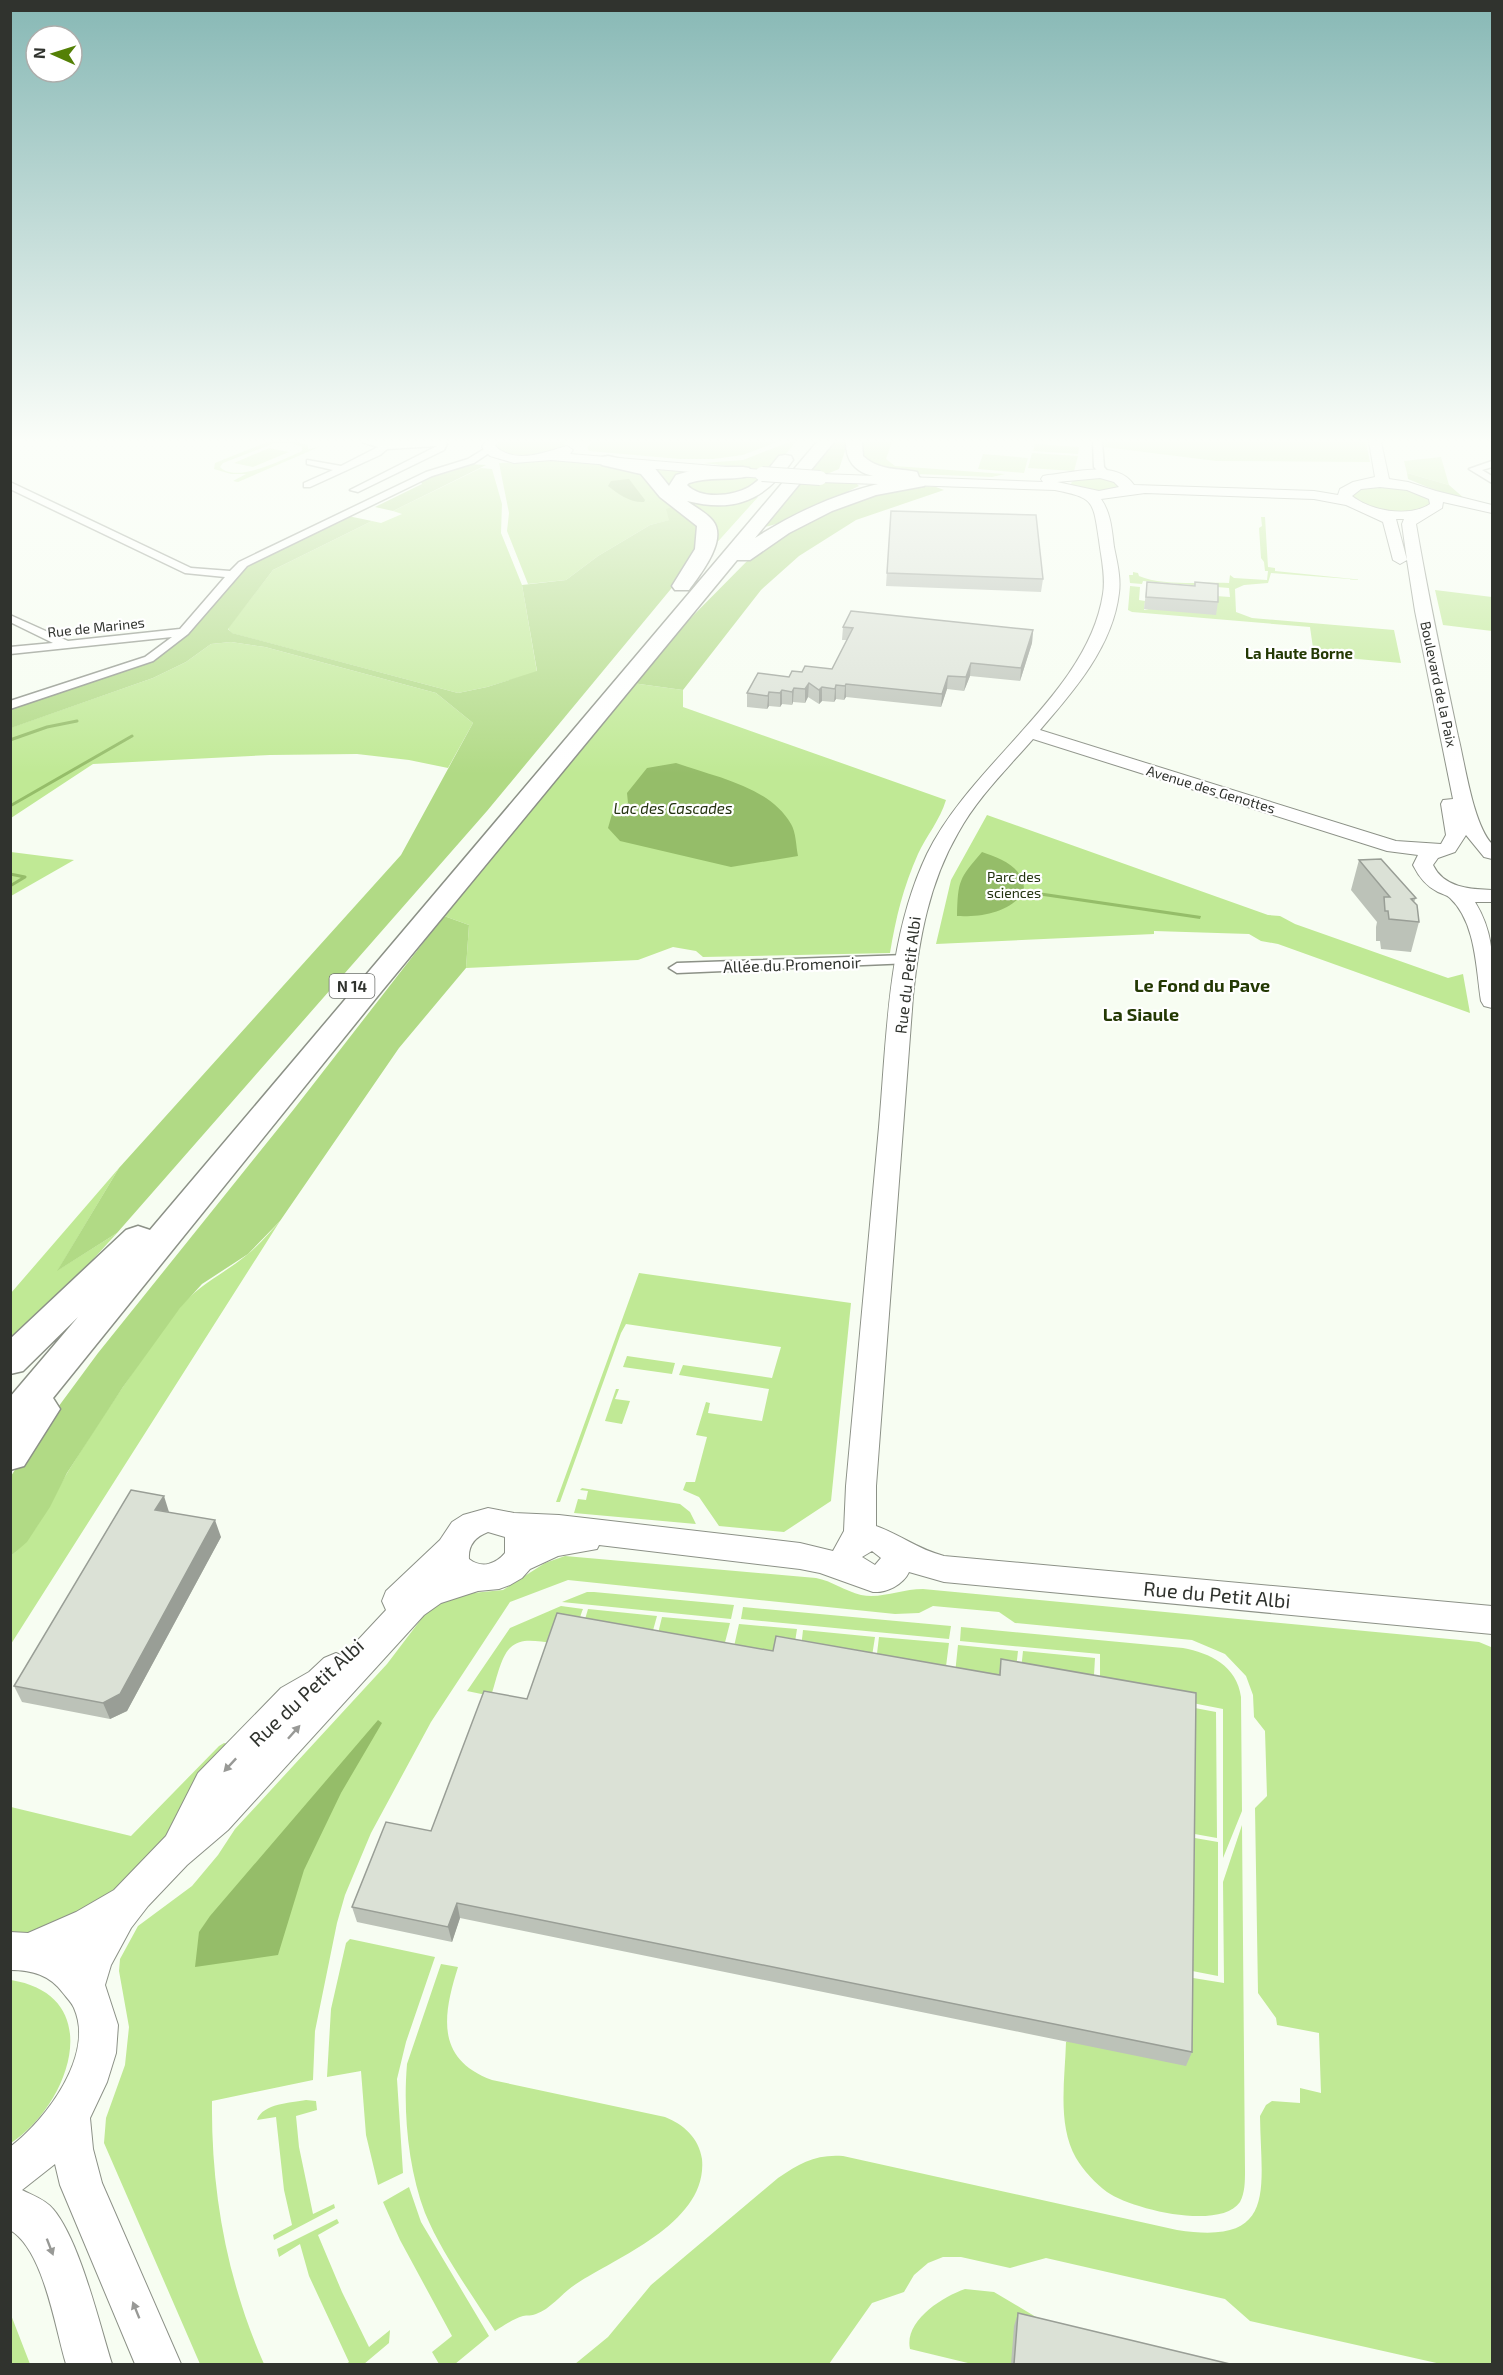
<svg xmlns="http://www.w3.org/2000/svg" width="1503" height="2375" viewBox="0 0 1503 2375" font-family="'Exo 2',sans-serif">
  <style>
    .green { fill: #c0e995; fill-rule: evenodd }
    .forest { fill: #b1da85 }
    .water { fill: #95bd69 }
    .lines { fill: none; stroke-linecap: round; stroke-linejoin: round }
    .stream { stroke: #95bd69; stroke-width: 3 }
    .street-casing { stroke: #8c9187; stroke-width: 3 }
    .secondary-casing { stroke: #8c9187; stroke-width: 2 }
    .highway-casing { stroke: #8c9187; stroke-width: 3 }
    .street { fill: #fff; fill-rule: evenodd }
    .secondary { fill: #fff; fill-rule: evenodd }
    .highway { fill: #fff; fill-rule: evenodd }
    .secondary-bridge-casing { stroke: #8c9187; stroke-width: 16; stroke-linecap: butt }
    .secondary-bridge { stroke: #fff; stroke-width: 14 }
    .wall { fill: #bcc2b8 }
    .shaded-wall { fill: #999e96 }
    .building { fill: #dbe1d6; stroke: #999e96; stroke-width: 1.5 }
    .oneway { fill: #989996 }
    .labels { text-anchor: middle; dominant-baseline: central; stroke-width: 4.5; stroke-linejoin: round; paint-order: stroke }
    .far-street-label { font-size: 14px; fill: #30332e; stroke: #fff }
    .far-park-label { font-size: 14px; fill: #233310; stroke: #fff }
    .far-neighbourhood-label { font-size: 15px; font-weight: bold; fill: #243904; stroke: #fff }
    .far-water-label { font-size: 15px; font-style: italic; fill: #243310; stroke: #fff }
    .shield { fill: #fff; stroke: #6e706d; stroke-width: 1.5 }
    .shield-label { font-size: 15px; font-weight: bold; fill: #30332e }
    .street-label { font-size: 16px; fill: #30332e; stroke: #fff }
    .neighbourhood-label { font-size: 18px; font-weight: bold; fill: #243904; stroke: #fff }
    .near-street-label { font-size: 20px; fill: #30332e; stroke: #fff }
  </style>
  <rect width="100%" height="100%" fill="#f7fdf2"/>
  <path class="green" d="M267,442H297L308,445V449L319,447L238,482L233,481L246,474H231L214,469L215,463ZM275,443H291L302,447V451C284,459 236,484 220,467L223,463Z
    M498,442H564L565,444L563,448C539,454 519,460 496,449Z
    M592,442H777L743,455L713,459H680L589,451L587,447Z
    M789,442H796L771,471L704,463L743,460Z
    M860,442H892L886,459L895,466L1005,474L992,477L891,473L859,455Z
    M1105,442H1366L1370,462L1216,461L1104,447Z
    M1035,444L1079,447L1078,454L1033,451Z
    M269,448L289,452L253,467L234,463Z
    M1032,453L1078,456L1074,471L1028,468Z
    M983,454L1028,458L1024,473L978,469Z
    M1441,457L1449,485L1407,473L1404,461Z
    M564,460L625,466L640,471L675,506L670,520L650,525L598,556L566,580L528,584L507,531L509,513L499,463Z
    M481,468L492,469L502,504L501,533L522,585L537,672L487,687L458,693L231,633L228,628L273,570L372,521L381,523L402,514L393,511Z
    M654,468L697,472L689,474L680,495L758,497L713,547Z
    M698,476L766,477L743,493L702,496L685,484Z
    M1098,477L1114,480L1120,487L1103,493L1072,486L1071,483L1074,480Z
    M1401,486L1431,500V505C1402,516 1377,514 1351,497L1359,487Z
    M1261,517H1265L1268,567L1275,568V571L1363,580L1271,573L1268,583L1244,585L1235,589L1236,612L1252,618L1394,630L1401,663L1314,655L1310,627L1132,612L1128,610L1130,586L1140,587L1139,600L1145,601L1144,610L1216,596L1230,597L1229,588L1143,581L1142,584L1130,583L1129,575H1133V572L1138,573L1139,576C1162,586 1203,582 1229,583L1230,575L1234,578L1267,580L1268,571H1265L1264,562L1261,558L1259,528L1262,526Z
    M1435,590L1492,597V631L1443,625Z
    M231,642L265,647L436,693L473,723L448,768L409,760L357,754L270,755L93,764L11,818L10,728L153,678L186,662L211,644Z
    M632,683L683,690V707L946,800C940,820 927,835 918,854C903,888 896,917 890,953L703,957L696,951L673,947L638,960L466,968L469,925L444,916Z
    M987,815L1268,915L1280,916L1295,924L1448,978L1463,974L1470,1013L1278,944L1261,941L1249,934L1154,931V934L936,944L951,880Z
    M11,852L74,860L11,896Z
    M119,1168L58,1270L117,1233L11,1350V1293Z
    M280,1221L11,1644V1556C40,1531 49,1502 69,1470C103,1415 139,1362 177,1311C197,1285 224,1274 248,1254C260,1244 270,1232 280,1221Z
    M639,1273L851,1303L831,1501L784,1532L719,1526L699,1497L683,1490L686,1482H695L707,1437L696,1435L706,1402L710,1403L708,1413L762,1421L769,1389L679,1375L683,1365L772,1378L781,1347L626,1324L621,1333L560,1502H556Z
    M627,1356L675,1363L672,1374L623,1367Z
    M616,1389H619L615,1399L630,1401L622,1424L605,1421Z
    M582,1488L680,1504L690,1512L696,1524L574,1513L578,1499L586,1500L588,1491L580,1490Z
    M565,1556L816,1578C832,1581 845,1591 861,1595C882,1599 901,1589 923,1589L1460,1640L1479,1642L1491,1647L1492,2364H1441L1250,2321L1225,2299L1046,2258L1010,2268L961,2257H943L928,2263L914,2275L904,2292L872,2303L829,2364H575L608,2337L651,2285L778,2178C800,2163 816,2154 843,2156L1177,2230C1278,2246 1261,2190 1260,2116L1266,2105L1272,2101L1300,2103V2088L1321,2093L1319,2033L1277,2025L1276,2018L1258,1993L1255,1808L1267,1796L1265,1731L1254,1717L1253,1695L1246,1676L1225,1654L1192,1640L1015,1623L999,1612L933,1606L919,1613L895,1614L568,1580L510,1602L431,1722L371,1833L345,1895L337,1923L315,2031L313,2080L212,2101C211,2192 227,2280 264,2364H200L104,2143L106,2118L125,2065L129,2027L119,1971L120,1959L138,1926L192,1886L218,1855L235,1829L387,1664L425,1614L445,1600L462,1594L503,1590L545,1563Z
    M587,1592H594L734,1605L731,1619L562,1602Z
    M561,1606L583,1609C580,1615 579,1625 575,1631C558,1656 529,1629 510,1648C500,1658 496,1682 491,1696L467,1691L510,1628Z
    M743,1607L951,1626L949,1639L741,1619Z
    M588,1609L657,1616L649,1645L581,1633Z
    M662,1617L730,1623L721,1658L655,1646Z
    M739,1624L797,1629L793,1655L731,1660Z
    M961,1627L1183,1648C1210,1653 1237,1666 1241,1697L1242,1811L1223,1858V1709L1172,1699L1100,1693V1654L960,1641Z
    M803,1630L875,1637L870,1669L800,1657Z
    M879,1637L949,1643L944,1682L875,1670Z
    M958,1645L1018,1651L1015,1678L954,1683Z
    M1023,1651L1095,1658L1093,1692L1020,1679Z
    M1179,1705L1216,1712L1217,1838L1189,1833Z
    M224,1743L228,1744L168,1836L115,1893L36,1932L11,1935V1807L131,1836L219,1746Z
    M1242,1825L1245,2171C1245,2181 1245,2193 1240,2202C1220,2231 1131,2209 1107,2192C1096,2184 1083,2170 1076,2158C1057,2125 1065,2079 1066,2042L1187,1977L1224,1983L1223,1882Z
    M1189,1837L1218,1842V1976L1187,1970Z
    M350,1939L435,1957L406,2042L397,2079L403,2173L378,2185L366,2135L361,2071L327,2077L331,2009L346,1943Z
    M441,1964L458,1967C443,2015 435,2059 492,2080L665,2117C683,2124 699,2138 702,2159C708,2222 619,2256 576,2284C563,2292 551,2309 536,2314C532,2316 527,2315 523,2316C513,2319 503,2326 495,2331C471,2293 442,2254 425,2213C408,2168 403,2112 407,2064Z
    M11,1980C108,1996 70,2104 11,2143Z
    M306,2100L316,2101L317,2110L296,2116L299,2147L313,2214L334,2204L335,2208L274,2240L273,2235L292,2225L284,2190L276,2117L257,2120C263,2103 291,2103 306,2100Z
    M409,2187L421,2222L489,2336L455,2364H439L432,2352L452,2336L400,2240L383,2202Z
    M337,2219L339,2223L318,2235L342,2292L369,2347L390,2330L389,2343L364,2364H346L349,2362L309,2276L300,2244L279,2257L277,2249Z
    M965,2289L994,2292L1046,2323L1011,2364H972L910,2349C904,2321 942,2297 965,2289Z
    M10,2315H11L30,2364H11Z"/>
  <path class="forest" d="M834,442H848L839,469L827,474L807,473Z
    M469,464L486,465L393,511L375,507L422,484L421,482L432,475Z
    M1407,473L1449,485L1465,499L1449,496L1408,479Z
    M804,479L856,483L859,486L784,522L765,527L763,525Z
    M921,486L936,487L944,490L856,520L799,556L761,590L683,690L632,683L667,642L755,553L788,531L867,494Z
    M675,506L699,525L701,540L680,578L487,811L117,1233L57,1271L119,1168L401,855L473,723L436,693L265,647L231,642L211,644L186,662L153,678L11,728L10,709L158,658L194,627L244,568L348,516L372,521L273,570L228,629L232,633L458,693L487,687L537,671L522,585L566,580L598,556L650,525L669,520L666,509Z
    M444,916L469,925L466,968L399,1048L280,1221L248,1254L202,1284L180,1308L123,1387L67,1473L50,1507L27,1542L11,1556V1476L36,1437L98,1353L294,1109Z"/>
  <path class="water" d="M629,479L645,500L644,502C631,503 618,494 608,486L611,481Z
    M676,763C715,777 769,786 791,824C796,832 796,846 798,856L731,867L620,841L608,828L612,814L628,803L627,793L647,768Z
    M982,852C1000,858 1024,867 1024,890L1201,916L1200,919L1023,893C1008,913 981,917 957,916C958,880 959,879 982,852Z
    M378,1720L382,1723L341,1793L304,1870L278,1955L195,1967L199,1932L210,1916Z"/>
  <g class="lines">
    <path class="stream" d="M10,740L47,727L77,721
      M10,806L132,736
      M10,874L25,877L10,886"/>
    <defs>
      <path id="street" d="M362,442H446L447,444L444,450L358,492L350,490L437,446L387,449L380,455L310,487H304V483L333,470L307,464V460L341,466L378,447Z
        M1093,442H1102L1104,467L1111,475L1109,477H1103L1094,467Z
        M489,446L494,449L492,451L474,463L432,476L247,566L188,634L153,661L10,709V701L145,657L172,637L10,654V647L53,643L10,622V615L68,641L180,629L225,577L185,573L10,489V482L191,568L230,571L239,562L426,472L468,459Z
        M1492,461V467L1482,470L1492,476V483L1469,469Z
        M906,955L914,960L911,963L677,973L669,968L677,963Z"/>
      <path id="secondary" d="M485,442H497L495,446C515,465 545,452 567,446L573,450L570,454L762,470L769,474L762,478L551,460L514,463L490,456L482,447Z
        M1369,442H1381L1389,479L1408,482L1436,491L1492,505V513L1443,502L1442,508L1416,524C1428,595 1443,665 1458,736C1465,764 1473,824 1492,844V859L1484,857L1466,835L1455,852L1438,858L1433,865C1444,888 1470,889 1492,890V902H1475C1497,938 1492,966 1492,1008L1484,1006L1481,1001C1476,969 1476,922 1450,898C1447,895 1442,894 1438,892C1426,886 1419,877 1413,865L1418,855L1387,851L1033,739C1007,769 977,798 958,833C929,883 919,939 913,996L876,1486V1526C901,1535 917,1549 944,1556L1492,1606V1634L944,1582L909,1572C903,1585 886,1593 873,1592L820,1573L800,1569L599,1545L597,1549L558,1556L530,1569L522,1578L510,1585L499,1589L478,1591L441,1603L424,1615L228,1830L187,1865L148,1906L131,1928L111,1965L105,1985L118,2025L116,2053L107,2082L90,2118L93,2149L102,2183L181,2364H135L60,2185L55,2164L22,2190C32,2195 46,2200 53,2209C80,2241 99,2323 112,2364H66C55,2328 44,2250 10,2230V2147C46,2120 95,2055 74,2008C72,2003 67,1998 63,1993C50,1975 32,1970 10,1970V1932L28,1933L76,1912L114,1890L166,1836L198,1773L281,1688L309,1672L324,1658L336,1653L343,1656L386,1610L382,1601L386,1591L440,1540L452,1522L463,1515L488,1508L514,1513L559,1515L800,1543L833,1551L844,1531L846,1486C857,1366 868,1246 879,1127C887,1036 887,938 927,854C971,763 1088,693 1103,594C1106,576 1101,557 1099,540C1093,500 1094,498 1055,490L820,482L813,478L820,474L1043,482L1041,479L1043,476L1048,475C1073,473 1117,459 1134,485L1314,491L1338,495L1340,489L1353,482L1375,477ZM1100,478L1114,482L1119,487L1099,491L1057,482ZM1380,487L1407,490L1429,499L1430,504C1409,518 1371,511 1352,496L1361,489ZM1145,493L1314,499L1346,505L1383,522L1393,560L1400,564L1407,560L1415,611L1453,799L1443,800L1441,804L1446,835L1441,844L1396,841L1040,730C1074,691 1113,646 1119,593C1121,577 1117,562 1114,547C1112,531 1111,513 1101,499ZM1396,519H1404L1402,524L1407,560ZM488,1532L505,1537V1553C496,1564 482,1569 469,1559C468,1545 475,1537 488,1532ZM872,1551L881,1558L875,1565L862,1557Z"/>
      <path id="highway" d="M817,442H834L755,538C799,510 846,489 898,480C871,477 846,474 846,442H862L863,456C879,471 898,468 917,472L919,477L927,482L924,486L876,495L832,511L789,533L750,560H737L381,992L53,1398L60,1409L24,1466L10,1470V1397L78,1317L23,1371L10,1374V1339L126,1230L138,1226L150,1230Z
        M785,455L791,456L793,460C765,500 735,513 687,501C695,507 707,513 713,521C728,540 700,575 689,590H675L672,586L695,549L697,526L660,497L641,474L602,465L599,461L602,457L608,456L653,466L669,486L676,475L704,467H743L749,468L752,472L749,476C729,481 710,476 689,483L687,485C701,500 733,496 749,487C761,480 770,467 779,456Z"/>
    </defs>
    <use href="#street" class="street-casing"/>
    <use href="#secondary" class="secondary-casing"/>
    <use href="#highway" class="highway-casing"/>
    <use href="#street" class="street"/>
    <use href="#secondary" class="secondary"/>
    <use href="#highway" class="highway"/>
    <defs>
      <path id="secondary-bridge" d="M762,474L820,478"/>
    </defs>
    <use href="#secondary-bridge" class="secondary-bridge-casing"/>
    <use href="#secondary-bridge" class="secondary-bridge"/>
  </g>
  <path class="wall" d="M891,511L1043,579L1041,592L886,586Z
    M1147,582L1194,586L1195,582L1218,602L1216,615L1144,609Z
    M843,627L1033,630L1032,643L1020,681L970,676L964,691L947,689L941,707L846,697L844,700L836,699L834,702L822,701L819,704L808,697L805,703L793,702L792,705L782,704L780,707L769,706L767,709L747,707V693L802,672L832,669L847,640H842Z
    M1359,860L1416,898L1414,902L1419,922L1411,952L1381,949L1380,941H1376V927L1377,922L1351,890Z
    M169,1512L221,1537L127,1711L110,1719L22,1702L14,1686Z
    M773,1651L999,1675L1001,1659L1192,2052L1186,2066L460,1918L452,1942L357,1922L352,1907L431,1831L527,1699Z
    M1018,2313L1230,2364H1011L1014,2326Z"/>
  <path class="shaded-wall" d="M1033,630L1032,643L1020,681L1021,668Z
    M971,663L970,676L964,691L966,677Z
    M948,676L947,689L941,707L942,694Z
    M809,683L808,697L805,703V689Z
    M846,684V697L844,700L845,686Z
    M836,685V699L834,702L835,689Z
    M822,687V701L819,704V690Z
    M794,688L793,702L792,705V692Z
    M782,690V704L780,707V693Z
    M769,692V706L767,709L768,696Z
    M164,1496L169,1512L155,1510Z
    M215,1520L221,1537L127,1711L110,1719L103,1703Z
    M457,1903L460,1918L452,1942L448,1927Z"/>
  <path class="building" d="M891,511L1036,515L1043,579L887,573Z
    M1147,582L1195,586V582L1218,584V602L1146,597Z
    M851,611L1033,630L1021,668L971,663L966,677L948,676L942,694L846,684L845,686L836,685L835,689L822,687L819,690L809,683L805,689L794,688L792,692L782,690L780,693L769,692L768,696L747,693L758,673L789,677L792,671L802,672L805,666L832,669L853,628L843,627Z
    M1381,859L1416,898L1411,899L1417,905L1419,922L1389,919L1388,911H1385L1384,897H1390L1359,860Z
    M131,1490L164,1496L155,1510L215,1520L120,1694L103,1703L14,1686Z
    M557,1613L773,1651L776,1636L1000,1675L1001,1659L1196,1693L1192,2052L457,1903L448,1927L352,1907L386,1822L431,1831L484,1691L527,1699Z
    M1018,2313L1230,2364H1014Z"/>
  <defs><path id="oneway-solid" d="M-6-.8H1V-3.2L6.5 0L1 3.2V.8H-6Z" transform="scale(1.5)"/></defs>
  <g class="oneway">
    <use href="#oneway-solid" transform="translate(294 1732) rotate(-48)"/>
    <use href="#oneway-solid" transform="translate(230 1765) rotate(133)"/>
    <use href="#oneway-solid" transform="translate(50 2247) rotate(69)"/>
    <use href="#oneway-solid" transform="translate(136 2310) rotate(-112)"/>
  </g>
  <linearGradient id="sky" x2="0" y2="1"><stop stop-color="#87b8b5"/><stop offset="0.57" stop-color="#fbfef9"/><stop offset="1" stop-color="#fbfef9" stop-opacity="0"/></linearGradient>
  <rect width="1503" height="774" fill="url(#sky)"/>
  <g class="labels">
    <g class="far-street-label">
      <text transform="translate(96 627) rotate(-6)">Rue de Marines</text>
      <text transform="translate(1439 684) rotate(78)">Boulevard de la Paix</text>
      <text transform="translate(1211 789) rotate(17)">Avenue des Genottes</text>
    </g>
    <g class="far-park-label">
      <text x="1014" y="876">Parc des<tspan x="1014" dy="16">sciences</tspan></text>
    </g>
    <g class="far-neighbourhood-label">
      <text x="1299" y="653">La Haute Borne</text>
    </g>
    <g class="far-water-label">
      <text x="673" y="808">Lac des Cascades</text>
    </g>
    <rect class="shield" x="329.5" y="974" width="45" height="24" rx="4.5"/>
    <g class="shield-label">
      <text x="352" y="986">N 14</text>
    </g>
    <g class="street-label">
      <text transform="translate(792 964) rotate(-2)">Allée du Promenoir</text>
      <text transform="translate(907 975) rotate(-83)">Rue du Petit Albi</text>
    </g>
    <g class="neighbourhood-label">
      <text x="1202" y="985">Le Fond du Pave</text>
      <text x="1141" y="1014">La Siaule</text>
    </g>
    <g class="near-street-label">
      <text transform="translate(1217 1594) rotate(5)">Rue du Petit Albi</text>
      <text transform="translate(306 1692) rotate(-43)">Rue du Petit Albi</text>
    </g>
  </g>
  <rect width="1503" height="2375" fill="none" stroke="#30332e" stroke-width="24"/>
  <g transform="translate(54 54) rotate(273)"><circle r="28" fill="#ffffff" stroke="#acadab" stroke-width="1.5"/>
  <path d="M0-4.5L10 22L0 15L-10 22Z" fill="#548006"/>
  <text y="-9" font-size="16" font-weight="bold" text-anchor="middle" fill="#30332e">N</text>
  </g>
</svg>
